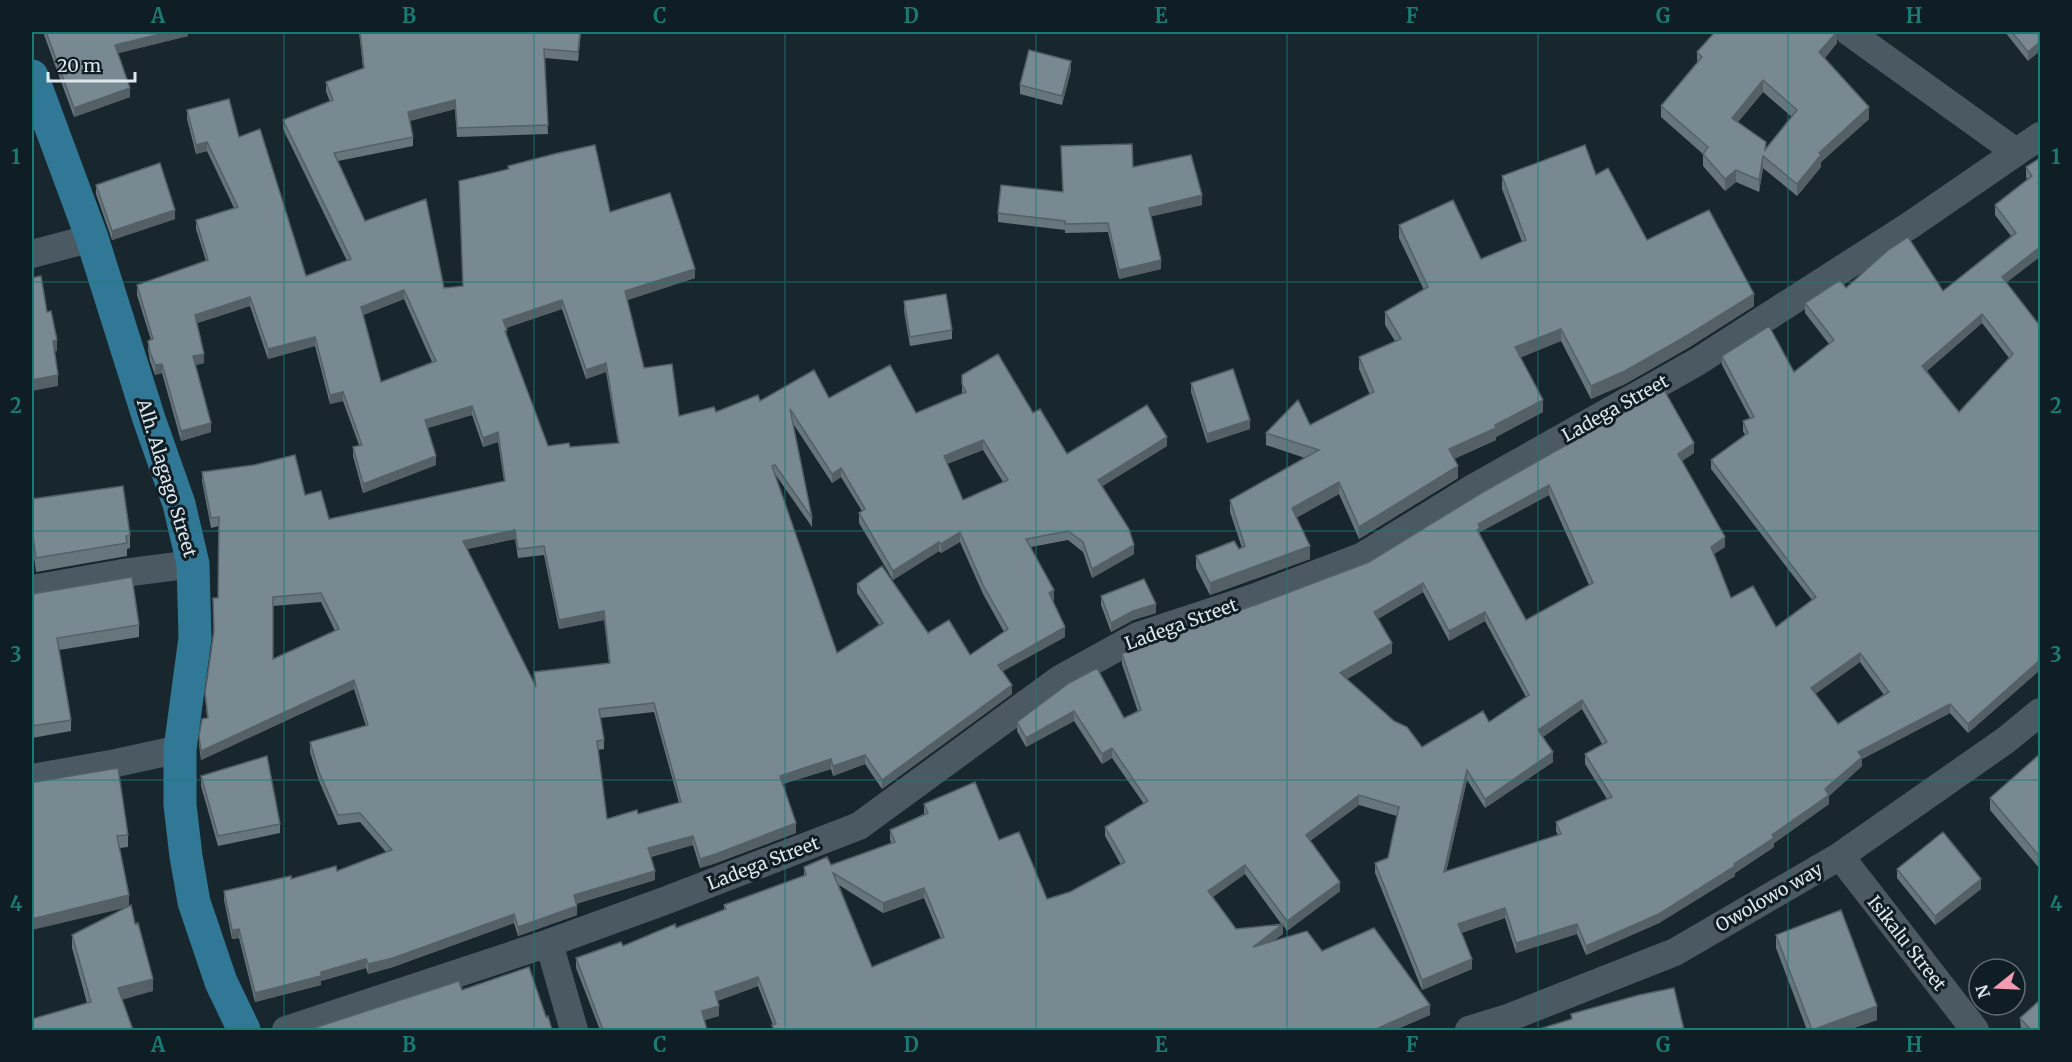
<svg xmlns="http://www.w3.org/2000/svg" width="2072" height="1062" viewBox="0 0 2072 1062" font-family="Merriweather,serif">
  <style>
    .lines { fill: none; stroke-linecap: round; stroke-linejoin: round }
    .minor { stroke: #4a5962; stroke-width: 28 }
    .major { stroke: #307895; stroke-width: 33 }
    .wall { fill: #67767d; fill-rule: evenodd }
    .shaded-wall { fill: #546066 }
    .building { fill: #788991; stroke: #546066; stroke-width: 1.5; fill-rule: evenodd }
    .grid { fill: none; stroke: #197c74; stroke-width: 1.5; stroke-opacity: 0.55 }
    .labels { text-anchor: middle; dominant-baseline: central; stroke-width: 6; stroke-linejoin: round; paint-order: stroke }
    .street-label { font-size: 18px; fill: #dee7eb; stroke: #0f1d24 }
    .neatline { fill: none; stroke: #197c74; stroke-width: 2 }
    .grid-label { font-size: 20px; text-anchor: middle; font-weight: bold; fill: #197c74 }
  </style>
  <rect width="100%" height="100%" fill="#18272e"/>
  <g class="lines">
    <path class="minor" d="M1849,32L2016,152
      M32,254L92,238
      M32,589L123,573L193,564
      M32,778L116,763L180,749
      M1840,856L1975,1030
      M549,943L574,1030
      M286,1030L549,943L667,900L859,826L1060,679L1138,636L1253,598L1363,556L1475,487L1697,362L1909,226L2040,136
      M1469,1030L1508,1018L1675,952L1840,856L2006,740L2040,712"/>
    <path class="major" d="M32,76L92,238L149,419L179,504L193,564L195,638L180,749V805L186,856L194,902L221,982L244,1030"/>
  </g>
  <path class="wall" d="M43,32H188V36L118,53L130,97L74,117Z
    M359,32H581L578,61L545,58L548,134L457,137L455,109L410,121L413,137V146L338,161L365,221L444,288L463,286L508,169V166L610,212L695,278L627,300L644,368L679,416L716,412L760,401L829,398L916,413L962,394V375L1033,413L1067,454L1167,446L1102,486L1134,554L1092,578L1083,552L1068,540L1031,547L1054,600L1053,601L1065,637L1002,671L1012,694L882,789L865,764L833,776L831,769L783,784L796,833L716,863L700,868L693,845L651,857L655,880L576,904L577,915L518,936L514,923L393,967L368,974L366,968L321,981V985L255,1002L239,938L232,939L224,900V891L337,871L386,852L360,822L338,825L319,781L310,752V742L366,726L354,689L201,760L199,745V736L207,718L205,693L218,598L219,526L211,528L202,481V472L305,495L329,519L504,481L498,442L483,447L472,415L427,428L436,465L363,493L353,456V447L359,445L343,401L330,404L315,346L268,359L250,306L197,323L204,363L195,365L211,432L181,441L162,373L155,375L150,361L148,350V341L151,340L137,295V285L206,261L196,229V220L234,208L207,151L196,154L187,119V110L239,137L306,276L347,261L283,129V120L330,102L326,91V82L363,68ZM404,299L432,362L381,382L363,315ZM562,309L586,379L606,372L618,443L570,447L548,446L507,337L506,328ZM792,422L832,483L841,477L862,511L859,513V523L893,580L939,551L941,553L960,542L983,594L1004,632L970,655L928,633L857,584V593L879,625L837,653L775,474L812,527V518ZM983,450L1003,482L963,500L947,464ZM515,539L518,558L544,555L559,629L604,620L609,664L534,672L535,684L467,549ZM321,602L335,631L273,659V606ZM654,712L679,803L638,814L607,819L598,750L604,749V740L600,718Z
    M2005,32H2040L2028,61Z
    M1837,43L1825,58L1869,119L1821,162V167L1797,196L1763,168L1759,192L1736,182L1725,191L1703,166V154L1661,117V106L1697,63V52ZM1763,92L1792,117L1766,148L1738,122Z
    M1071,70L1062,105L1020,94V85Z
    M2040,158L2006,283L2040,326V670L1968,733L1950,713L1862,759V766L1829,796V804L1774,843V847L1735,873V876L1659,923L1586,955L1577,934L1516,953L1505,918L1461,933L1472,969L1422,990L1375,873V863L1388,858L1397,816L1359,805L1310,841L1340,891L1287,931L1283,925V934L1274,940L1322,951L1430,1015L1395,1030H772V1025H773L758,986L717,1001L719,1016L704,1020L707,1030H600L576,968V958L623,946L724,910V905L804,876V867L831,865L891,843L890,839V830L924,814V804L999,840L1047,899L1070,892L1121,865L1105,836V827L1144,804L1112,758L1102,764L1074,721L1026,747L1017,731V722L1069,683L1124,718L1138,712L1122,664V654L1258,604L1369,562L1483,492L1694,453L1682,461L1725,547L1714,554L1731,598L1776,627L1812,600L1711,469V460L1745,435L1743,431V421L1750,418L1722,365V356L1794,372L1829,344L1805,313V303L1846,288L1943,291L2011,236L1995,215V205L2028,180L2026,177V167ZM1982,323L2009,358L1959,412L1927,371ZM1549,495L1589,585L1526,620L1480,534V532ZM1423,592L1449,641L1485,621L1526,697L1489,722L1422,747L1347,679L1392,653L1378,619ZM1860,662L1884,695L1838,724L1815,694ZM1582,709L1602,744L1585,754V764L1607,799L1556,822V831L1558,835L1446,872L1467,780L1485,808L1553,762L1543,737ZM1245,874L1282,925L1236,929L1213,897ZM839,885L883,913L924,898L941,939L872,967Z
    M1133,167L1202,205L1151,216L1161,269L1119,279L1108,232L1065,233V230L998,222V213L1062,192Z
    M1596,175L1647,240L1754,306L1688,348L1625,384L1591,399L1561,341L1520,357L1543,412L1496,437V440L1454,459L1458,478L1359,539L1339,494L1296,518L1310,559L1210,595L1196,568V556L1242,548L1230,512V500L1305,458L1266,445V433L1310,425L1370,395L1359,369V357L1395,341L1385,325V312L1424,290L1399,238V225L1481,259L1522,242L1502,189V176Z
    M96,185L175,219L112,240L96,194Z
    M904,301L952,330V339L910,346L904,311Z
    M1191,383L1250,429L1207,443L1191,392Z
    M32,499L130,535V548L127,549V556L36,572L32,542Z
    M32,594L139,625V637L59,650L71,720V731L32,738Z
    M1101,596L1156,613L1133,620L1111,632L1101,605Z
    M2040,754V869L1990,810V798Z
    M201,776L280,824V833L218,846L201,786Z
    M32,782L128,835V847L120,848L129,906L153,991L87,1003L72,948V935L126,908Z
    M1897,869L1981,889L1935,925L1897,878Z
    M2040,874V888L2039,887V875Z
    M1776,935L1877,1020L1848,1030H1807L1776,948Z
    M2020,1018L2040,1030H2021Z"/>
  <path class="shaded-wall" d="M169,32H188V36L115,54V45Z
    M580,32H581L578,61V52Z
    M1837,32V43L1819,64V52Z
    M2040,42V51L2028,61V52Z
    M1071,61V70L1062,105V96Z
    M1763,80V92L1732,129V118Z
    M130,88V97L74,117V108Z
    M455,100V109L408,121V112Z
    M1869,107V119L1821,162V167L1797,196V184L1819,153Z
    M207,142V151L196,154V145Z
    M1763,156V168L1759,192V180Z
    M1736,170V182L1725,191V179Z
    M1202,195V205L1149,217V208Z
    M175,210V219L112,240V231Z
    M2040,247V257L2002,286V277Z
    M1161,260V269L1119,279V270Z
    M695,269V278L625,301V291Z
    M404,290V299L361,316V307Z
    M1754,294V306L1688,348L1625,384L1591,399V386Z
    M250,297V306L195,324V315Z
    M562,300V309L503,329V320Z
    M1982,314V323L1922,375V366Z
    M1561,329V341L1515,360V347Z
    M315,337V346L268,359V349Z
    M57,340V351L53,352V341Z
    M204,354V363L193,366V356Z
    M606,363V372L586,379V370Z
    M162,364V373L155,375V365Z
    M58,375V386L32,391V380Z
    M343,392V401L330,404V395Z
    M1543,400V412L1496,437V440L1449,461V449Z
    M472,406V415L425,429V420Z
    M1250,420V429L1207,443V434Z
    M211,423V432L181,441V431Z
    M498,432V442L483,447V438Z
    M1167,437V446L1098,489V480Z
    M983,440V450L944,465V456Z
    M1694,443V453L1678,463V454Z
    M436,456V465L363,493V484Z
    M1458,466V478L1359,539V527Z
    M841,468V477L832,483V474Z
    M1339,482V494L1292,520V508Z
    M1549,485V495L1480,532V538L1477,539L1478,524Z
    M515,530V539L463,550V541Z
    M960,532V542L941,553V544Z
    M1725,537V547L1711,556V547Z
    M939,542V551L893,580V571Z
    M1134,545V554L1092,578V569Z
    M1310,546V559L1210,595V583Z
    M1423,583V592L1374,621V612Z
    M1054,590V600L1049,603V593Z
    M1156,604V613L1133,620L1111,632V623L1133,611Z
    M604,611V620L559,629V620Z
    M1485,612V621L1449,641V631Z
    M1065,627V637L998,674V665Z
    M1392,643V653L1340,683V673Z
    M1860,653V662L1811,697V688Z
    M2040,660V670L1968,733V724Z
    M354,680V689L201,760V751Z
    M1012,685V694L882,789V780Z
    M1582,700V709L1538,740V730Z
    M1950,704V713L1862,759V766L1829,796V804L1774,843V847L1735,873V876L1659,923L1586,955V946L1734,864L1772,835L1825,789L1858,752Z
    M1074,711V721L1026,747V738Z
    M1112,748V758L1102,764V754Z
    M1553,752V762L1485,808V799Z
    M865,755V764L833,776V766Z
    M831,759V769L780,785V776Z
    M1467,770V780L1444,882V872Z
    M1359,795V805L1306,844V835Z
    M796,823V833L716,863L700,868V859Z
    M693,836V845L648,857V848Z
    M1245,865V874L1208,900V891Z
    M655,871V880L574,904V895Z
    M1981,879V889L1935,925V916Z
    M1340,882V891L1287,931V921Z
    M924,888V898L883,913V903Z
    M129,895V907L32,930V919Z
    M577,906V915L518,936V927Z
    M1505,908V918L1458,934V924Z
    M514,914V923L393,967L368,974V964Z
    M1283,924V934L1253,956V947Z
    M1577,924V934L1516,953V943Z
    M239,929V938L232,939V930Z
    M366,959V968L321,981V985L255,1002V993Z
    M1472,959V969L1422,990V980Z
    M758,977V986L715,1002V992Z
    M153,979V991L118,1001V988Z
    M1430,1005V1015L1395,1030H1374Z
    M719,1006V1016L702,1021V1011Z
    M1877,1006V1020L1848,1030H1812Z"/>
  <path class="building" d="M46,32H169L115,45L130,88L74,108Z
    M360,32H580L578,52L544,49L548,125L457,128L455,100L408,112L413,137L334,153L365,221L426,199L444,288L463,286L459,181L509,169L508,166L554,154L595,145L610,212L670,193L695,269L625,291L644,368L672,364L679,416L714,407L716,412L758,395L760,401L814,370L829,398L890,365L916,413L966,392L962,384V375L998,354L1033,413L1040,409L1067,454L1147,405L1167,437L1098,480L1129,529L1134,545L1092,569L1083,542L1068,531L1026,539L1054,590L1049,593L1065,627L998,665L1012,685L882,780L865,755L833,766L831,759L780,776L796,823L716,854L700,859L693,836L648,848L655,871L574,895L577,906L518,927L514,914L393,958L368,964L366,959L321,972V976L255,993L239,929L232,930L224,891L291,876V879L336,866L337,871L392,850L360,813L338,815L319,772L310,742L368,725L354,680L201,751L199,736L202,719L208,718L205,693L214,631L213,598H218L219,517L211,518L202,472L254,465L295,455L305,495L321,491L329,519L505,481L498,432L483,438L472,406L425,420L436,456L363,484L353,447L362,445L343,392L330,395L315,337L268,349L250,297L195,315L204,354L193,356L211,423L181,431L162,364L155,365L150,352L148,341L153,339L137,285L208,260L196,220L238,207L207,142L196,145L187,110L229,99L239,137L260,129L306,276L351,259L283,120L333,100L326,82L364,68ZM404,290L436,361L381,382L361,307ZM562,300L586,370L606,363L619,443L570,447L569,443L548,446L505,331L507,330L503,320ZM790,409L832,474L841,468L865,509L859,513L893,571L939,542L941,544L960,532L983,585L1008,629L970,655L949,620L928,633L882,566L857,584L883,623L837,653L772,466L775,465L812,518ZM983,440L1008,480L963,500L944,456ZM515,530L518,549L544,546L559,620L604,611L610,663L534,672L536,687L463,541ZM321,593L339,629L273,659V597ZM654,703L681,802L638,814L637,810L607,819L597,741L604,740L599,709Z
    M1715,32H1837L1819,52L1869,107L1819,153L1821,155L1797,184L1763,156L1759,180L1736,170L1725,179L1703,154L1708,147L1661,106L1702,57L1697,52ZM1763,80L1797,110L1765,150L1766,142L1732,118Z
    M2012,32H2040V42L2028,52Z
    M1029,50L1071,61L1062,96L1020,85Z
    M1132,144L1133,167L1191,155L1202,195L1149,208L1161,260L1119,270L1108,223L1065,224V221L998,213L1001,185L1063,192L1061,146Z
    M1585,145L1596,175L1608,168L1647,240L1709,210L1754,294L1688,335L1625,371L1591,386L1561,329L1515,347L1543,400L1495,425L1496,428L1449,449L1458,466L1359,527L1339,482L1292,508L1310,546L1210,583L1196,556L1234,541L1239,549L1245,546L1230,500L1319,450L1266,433L1298,400L1310,425L1374,392L1359,357L1401,339L1385,312L1428,287L1399,225L1453,200L1481,259L1526,240L1502,176Z
    M2040,158V247L2002,277L2040,326V660L1968,724L1950,704L1858,752L1862,757L1825,789L1829,795L1772,835L1774,838L1734,864L1735,866L1659,914L1586,946L1577,924L1516,943L1505,908L1458,924L1472,959L1422,980L1375,863L1388,858L1399,807L1359,795L1306,835L1340,882L1287,921L1245,865L1208,891L1236,929L1283,924L1253,947L1307,931L1322,951L1374,928L1430,1005L1374,1030H774L772,1025L776,1024L758,977L715,992L719,1006L702,1011L707,1030H603L576,958L621,942L623,946L675,924L676,928L726,909L724,905L806,875L804,867L827,857L831,865L895,842L890,830L928,813L924,804L975,782L999,840L1019,832L1047,899L1070,892L1125,862L1105,827L1148,801L1112,748L1102,754L1074,711L1026,738L1017,722L1069,683L1097,668L1124,718L1141,710L1122,654L1145,642L1258,604L1369,562L1483,492L1664,390L1694,443L1678,454L1725,537L1711,547L1731,598L1753,586L1776,627L1816,597L1711,460L1748,433L1743,421L1754,417L1722,356L1769,326L1794,372L1834,340L1805,303L1840,280L1846,288L1887,251L1908,237L1943,291L2016,233L1995,205L2032,176L2026,167ZM1982,314L2013,354L1959,412L1922,366ZM1549,485L1593,583L1526,620L1477,530L1480,528L1478,524ZM1423,583L1449,631L1485,612L1529,695L1489,722L1483,711L1422,747L1407,727L1394,721L1340,673L1392,643L1374,612ZM1860,653L1889,692L1838,724L1811,688ZM1582,700L1607,742L1585,754L1612,797L1556,822L1561,834L1444,872L1467,770L1485,799L1553,752L1538,730ZM833,873L883,903L924,888L944,937L872,967Z
    M160,163L175,210L112,231L96,185Z
    M41,276L47,312L51,311L57,340L53,341L58,375L32,380V278Z
    M946,294L952,330L910,337L904,301Z
    M1233,369L1250,420L1207,434L1191,383Z
    M123,486L130,535L126,536L127,543L36,558L32,529V499Z
    M132,577L139,625L57,638L71,720L32,726V594Z
    M1144,579L1156,604L1133,611L1111,623L1101,596Z
    M2040,754V857L1990,798Z
    M267,756L280,824L218,836L201,776Z
    M118,768L128,835L117,836L129,895L32,919V782H35Z
    M1943,832L1981,879L1935,916L1897,869Z
    M131,905L135,924L138,923L153,979L118,988L133,1030H32V1019L91,1002L72,935Z
    M1841,910L1877,1006L1812,1030L1776,935Z
    M529,967L546,1017L548,1016L552,1030H308L459,981L462,990Z
    M1674,988L1684,1030H1536L1572,1019L1571,1014L1639,995Z
    M2040,1000V1030H2031L2020,1018Z"/>
  <path class="grid" d="M284,32V1030M534,32V1030M785,32V1030M1036,32V1030M1287,32V1030M1538,32V1030M1788,32V1030M32,282H2040M32,531H2040M32,780H2040"/>
  <g class="labels">
    <g class="street-label">
      <text transform="translate(1615 408) rotate(-29)">Ladega Street</text>
      <text transform="translate(167 478) rotate(73)">Alh. Alagago Street</text>
      <text transform="translate(1181 624) rotate(-20)">Ladega Street</text>
      <text transform="translate(763 863) rotate(-21)">Ladega Street</text>
      <text transform="translate(1769 897) rotate(-30)">Owolowo way</text>
      <text transform="translate(1907 943) rotate(52)">Isikalu Street</text>
    </g>
  </g>
  <rect width="2072" height="1062" fill="none" stroke="#0f1d24" stroke-width="66"/>
  <g transform="translate(1997 987) rotate(252)"><circle r="28" fill="#0f1d24" stroke="#626e74" stroke-width="1.5"/>
  <path d="M0-4.5L10 22L0 15L-10 22Z" fill="#f29aaf"/>
  <text y="-9" font-size="16" font-weight="bold" text-anchor="middle" fill="#dee7eb">N</text>
  </g>
  <path d="M48 72v9h87v-9" fill="none" stroke="#dee7eb" stroke-width="3"/>
  <text x="57" y="72" font-size="18" fill="#dee7eb" stroke="#0f1d24" stroke-width="4.5" paint-order="stroke">20 m</text>
  <rect x="33" y="33" width="2006" height="996" class="neatline"/>
  <g class="grid-label">
    <text x="158" y="23">A</text>
    <text x="409" y="23">B</text>
    <text x="660" y="23">C</text>
    <text x="911" y="23">D</text>
    <text x="1161" y="23">E</text>
    <text x="1412" y="23">F</text>
    <text x="1663" y="23">G</text>
    <text x="1914" y="23">H</text>
    <text x="16" y="164">1</text>
    <text x="2056" y="164">1</text>
    <text x="16" y="413">2</text>
    <text x="2056" y="413">2</text>
    <text x="16" y="662">3</text>
    <text x="2056" y="662">3</text>
    <text x="16" y="911">4</text>
    <text x="2056" y="911">4</text>
    <text x="158" y="1052">A</text>
    <text x="409" y="1052">B</text>
    <text x="660" y="1052">C</text>
    <text x="911" y="1052">D</text>
    <text x="1161" y="1052">E</text>
    <text x="1412" y="1052">F</text>
    <text x="1663" y="1052">G</text>
    <text x="1914" y="1052">H</text>
  </g>
</svg>
